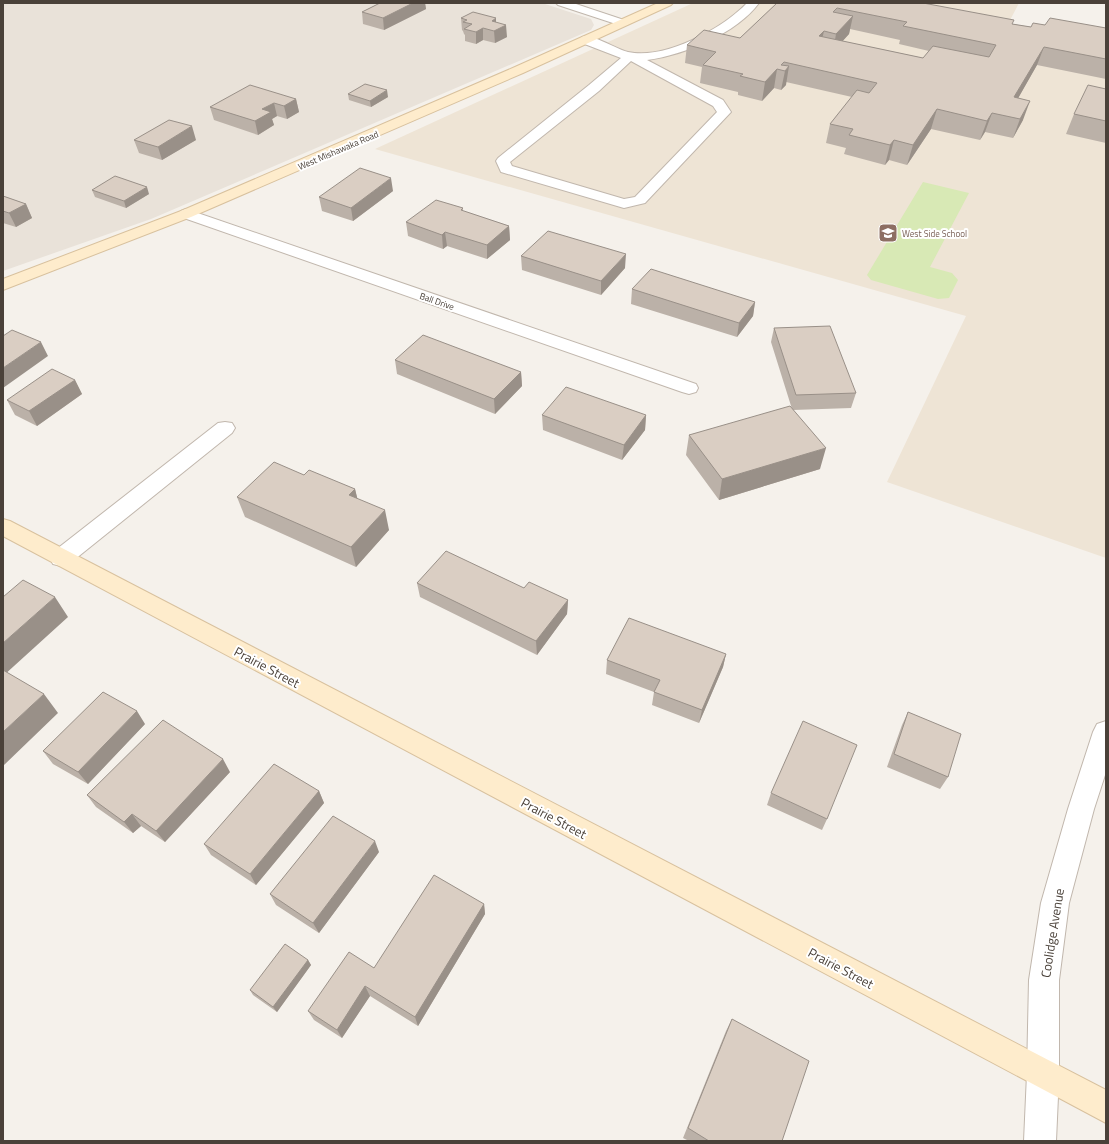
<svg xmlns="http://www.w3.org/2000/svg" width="1109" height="1144" viewBox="0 0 1109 1144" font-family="'Titillium Web',sans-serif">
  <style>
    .residential { fill: #e9e2d9 }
    .education { fill: #eee4d5 }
    .green { fill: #d8e9b5 }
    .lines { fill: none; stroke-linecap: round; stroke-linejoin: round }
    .lane-casing { stroke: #c1b7ad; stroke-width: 2 }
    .street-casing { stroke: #c1b7ad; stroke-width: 2 }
    .secondary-casing { stroke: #d8c19e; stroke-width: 2 }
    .lane { fill: #fff; fill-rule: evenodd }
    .street { fill: #fff; fill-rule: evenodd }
    .secondary { fill: #feeccc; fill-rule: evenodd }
    .wall { fill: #bbb1a8; fill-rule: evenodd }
    .shaded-wall { fill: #999088 }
    .building { fill: #dacec3; stroke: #999088; fill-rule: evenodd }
    .labels { text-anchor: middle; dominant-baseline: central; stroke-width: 4; stroke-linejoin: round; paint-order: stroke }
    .far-street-label { font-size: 9px; fill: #4a4139; stroke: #fff }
    .far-education-label { font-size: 9px; fill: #785e54; stroke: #fff; text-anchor: start }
    .near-street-label { font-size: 13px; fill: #4a4139; stroke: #fff }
  </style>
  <rect width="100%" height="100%" fill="#f5f1eb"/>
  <path class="residential" d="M3,3H542L591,19L594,25L591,30L151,219L3,271Z"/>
  <path class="education" d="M693,3H1019L1008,24L1106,44V558L887,482L966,316L375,149Z"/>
  <path class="green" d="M923,182L969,193L930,267L952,273L958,280L949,298L938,299L871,280L867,275Z"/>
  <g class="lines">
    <defs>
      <path id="lane" d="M747,3H759C736,34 684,55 647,60L723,100L731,112L645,203L624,208L501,172L496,161L498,158L589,85L621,58L582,43L580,40L582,37C594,34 615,49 628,52C665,60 722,29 747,3ZM631,61L713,106L717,112L635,197L624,199L512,166L510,162L599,91Z
        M225,422L232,423L235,428L232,433L69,564L61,566L53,564L50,558L53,552L218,423Z"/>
      <path id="street" d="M556,3H573L627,21L629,23L627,25H619L558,5Z
        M186,209L696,384L698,388L696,392L689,394L682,392L181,217L178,214L181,211Z
        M1106,721V772L1094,809L1069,903L1059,980V1074L1056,1141H1024L1027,1074L1029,980L1041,903L1068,809L1093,732L1097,724Z"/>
      <path id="secondary" d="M658,3H673L671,5L523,73L191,217L3,290V279L181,211L515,67Z
        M3,519L10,521L1106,1090V1123L3,536Z"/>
    </defs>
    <use href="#lane" class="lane-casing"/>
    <use href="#street" class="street-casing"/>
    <use href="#secondary" class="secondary-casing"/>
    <use href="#lane" class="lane"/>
    <use href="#street" class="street"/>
    <use href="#secondary" class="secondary"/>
  </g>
  <path class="wall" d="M380,3H425L426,9L384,30L363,24L362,12Z
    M777,3L1013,24L1031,27L1045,25L1106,28V79L1037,65L1018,98L1023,120L1013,138L985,132L980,140L931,129L907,165L889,160L885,165L844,154L846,148L826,143L830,124L852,97L786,82V85L781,90L774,88L762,101L738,95V92L700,83L702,67L685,63L687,45L740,38ZM850,29L900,40L899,44L929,51L923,58L842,41L849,34Z
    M461,18L496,22L507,37L495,43L483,40L476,44L465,41V35L464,34L463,31L462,30Z
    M1106,89V143L1066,134L1074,114Z
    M348,94L388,97L371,107L349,100Z
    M296,99L299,112L287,119L277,116L272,119L274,125L258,135L214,120L210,107Z
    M134,140H196L162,160L139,153Z
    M92,190L149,194L126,208L95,197Z
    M393,191L353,221L322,211L319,197Z
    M3,196L26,204L32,218L16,227L3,223Z
    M463,208V211L509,226L510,240L487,259L447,246L443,249L408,236L406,222Z
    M521,256L625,268L601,295L522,270Z
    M632,289L755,302L753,316L737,337L631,304Z
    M774,328L856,393L851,408L793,410L820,469L719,500L686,455L689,435L792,409L771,342Z
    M395,360L521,372L522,386L495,414L397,374Z
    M75,380L82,394L37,426L15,415L7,400Z
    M542,415H646L645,430L622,460L543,430Z
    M304,475L355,489L357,498L389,530L356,567L245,517L237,497Z
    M417,583L524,588L568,600L567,614L537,655L420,597Z
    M726,654L723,667L699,723L652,705L654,692L606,674L607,660Z
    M908,712L948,777L940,789L887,767L902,725Z
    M145,724L88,784L53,764L43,751Z
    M230,772L165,842L141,826L133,833L96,807L87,795Z
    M319,791L324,803L256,885L211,855L204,844Z
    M771,793L827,819L822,830L767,805Z
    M379,852L319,933L276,905L270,894Z
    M484,904L485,914L418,1026L370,996L342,1038L314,1020L308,1011L374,968Z
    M308,960L311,965L277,1012L253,995L250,990Z
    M732,1019L782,1141H689L683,1138L726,1031Z"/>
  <path class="shaded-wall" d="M413,3H425L426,9L384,30L383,18Z
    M853,16L849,34L833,52L836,34Z
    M496,18V30L506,25L507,37L495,43L494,31L492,21Z
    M483,28V40L476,44V32Z
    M824,31L820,49L819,36Z
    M1044,47L1037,65L1008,116L1014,97Z
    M789,66L786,85L781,90L785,71Z
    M777,69L774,88L762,101L765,82Z
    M387,90L388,97L371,107L370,101Z
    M296,99L299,112L287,119L284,106Z
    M1030,101L1023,120L1013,138L1020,119Z
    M274,103L277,116L272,119L274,125L258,135L255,121L262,109Z
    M937,109L931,129L907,165L913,145Z
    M992,113L985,132L980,140L987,121Z
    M192,126L196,140L162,160L158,147Z
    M894,140L889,160L885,165L890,145Z
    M391,178L393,191L353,221L351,208Z
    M147,187L149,194L126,208L124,201Z
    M26,204L32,218L16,227L9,213Z
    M509,226L510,240L487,259V245Z
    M445,232L447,246L443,249L442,235Z
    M626,254L625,268L601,295V281Z
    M755,302L753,316L737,337L739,323Z
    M41,342L48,356L3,388V368Z
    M521,372L522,386L495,414L494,399Z
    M75,380L82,394L37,426L29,411Z
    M646,415L645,430L622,460L624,445Z
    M826,448L820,469L719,500L722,479Z
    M355,489L360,509L349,495Z
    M385,510L389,530L356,567L351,547Z
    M55,597L68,617L3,676V643Z
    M568,600L567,614L537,655L536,641Z
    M726,654L723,667L699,723L702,710Z
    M44,694L58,713L3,766V732Z
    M137,711L145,724L88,784L78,772Z
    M223,759L230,772L165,842L156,831Z
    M319,791L324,803L256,885L250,874Z
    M132,814L141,826L133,833L124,822Z
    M375,841L379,852L319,933L313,923Z
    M484,904L485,914L418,1026L415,1017Z
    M308,960L311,965L277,1012L273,1007Z
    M365,986L370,996L342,1038L337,1030Z"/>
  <path class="building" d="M380,3H413L383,18L362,12Z
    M777,3H923L1014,20L1012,24L1031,27L1033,23L1045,25L1050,18L1106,28V59L1044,47L1014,97L1030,101L1020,119L992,113L987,121L937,109L913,145L894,140L890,145L849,135L853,129L830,124L857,90L869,93L877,83L784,62L781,65L789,66L785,71L777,69L765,82L740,76L743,74L703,65L716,52L687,45L704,30L740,38ZM837,8L907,22L903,26L996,45L989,57L933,46L923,58L819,36L824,31L836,34L853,16L833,12Z
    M473,12L496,18L492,21L506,25L494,31L483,28L476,32L464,29L472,24L463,22L467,20L461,18Z
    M365,84L387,90L370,101L348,94Z
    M250,85L296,99L284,106L274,103L262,109L271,112L255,121L210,107Z
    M1088,85L1106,89V121L1074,114Z
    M169,120L192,126L158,147L134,140Z
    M360,168L391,178L351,208L319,197Z
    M115,176L147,187L124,201L92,190Z
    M3,196L26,204L9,213L3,211Z
    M436,200L463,208L461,210L509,226L487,245L445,232L442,235L406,222Z
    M548,231L626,254L601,281L521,256Z
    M651,269L755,302L739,323L632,289Z
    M830,326L856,393L796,395L774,328Z
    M12,330L41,342L3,368V336Z
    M423,335L521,372L494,399L395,360Z
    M52,369L75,380L29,411L7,400Z
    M566,387L646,415L624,445L542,415Z
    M790,406L826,448L722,479L689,435Z
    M274,462L304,475L309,470L355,489L349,495L385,510L351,547L237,497Z
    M446,551L524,588L529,582L568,600L536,641L417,583Z
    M23,580L55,597L3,643V597Z
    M629,618L726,654L702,710L654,692L660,680L607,660Z
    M3,670L44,694L3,732Z
    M103,692L137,711L78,772L43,751Z
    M908,712L961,734L948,777L894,754Z
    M163,720L223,759L156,831L132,814L124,822L87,795Z
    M803,721L857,745L827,819L771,793Z
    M274,764L319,791L250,874L204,844Z
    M333,816L375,841L313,923L270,894Z
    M434,875L484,904L415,1017L365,986L337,1030L308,1011L349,952L374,968Z
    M285,944L308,960L273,1007L250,990Z
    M732,1019L809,1061L782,1141H709L688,1128Z"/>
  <defs>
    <symbol id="school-square" viewBox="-11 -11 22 22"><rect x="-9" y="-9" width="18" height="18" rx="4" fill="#8d6e63" stroke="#fff"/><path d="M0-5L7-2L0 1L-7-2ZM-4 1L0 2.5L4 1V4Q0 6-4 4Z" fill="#fff"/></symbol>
  </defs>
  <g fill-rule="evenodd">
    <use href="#school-square" x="877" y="222" width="22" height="22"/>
  </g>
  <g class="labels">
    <g class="far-street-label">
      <text transform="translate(338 150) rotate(-23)">West Mishawaka Road</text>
      <text transform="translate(437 301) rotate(19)">Ball Drive</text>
    </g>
    <g class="far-education-label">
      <text x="902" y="233">West Side School</text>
    </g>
    <g class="near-street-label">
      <text transform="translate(267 667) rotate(28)">Prairie Street</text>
      <text transform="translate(554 818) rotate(28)">Prairie Street</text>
      <text transform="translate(1052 933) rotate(-81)">Coolidge Avenue</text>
      <text transform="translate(841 968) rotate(28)">Prairie Street</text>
    </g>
  </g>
  <rect width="1109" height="1144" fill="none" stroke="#4a4139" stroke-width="8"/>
</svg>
